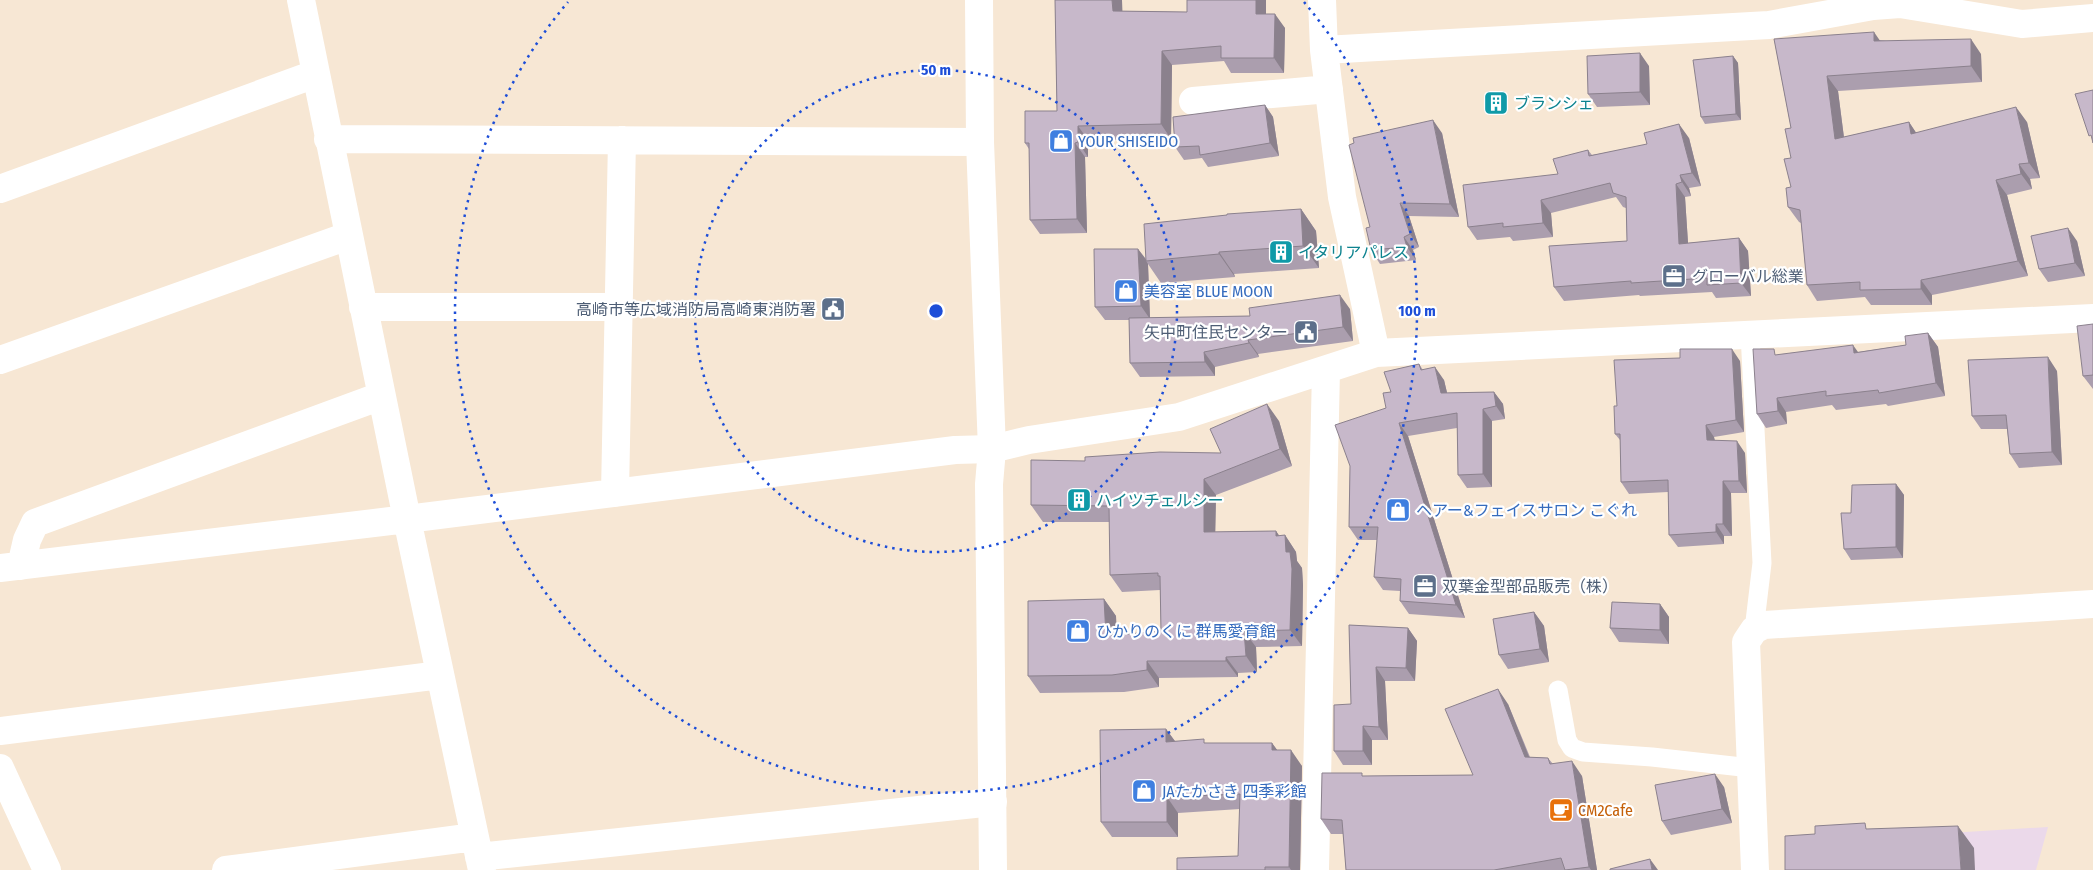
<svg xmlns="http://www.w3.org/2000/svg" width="2093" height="870" viewBox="0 0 2093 870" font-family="'Fira Sans Condensed','Noto Sans JP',sans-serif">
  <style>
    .education { fill: #ebd9ea }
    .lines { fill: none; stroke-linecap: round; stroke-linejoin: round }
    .service { stroke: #fff; stroke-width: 19 }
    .minor { stroke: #fff; stroke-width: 28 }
    .tertiary { stroke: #fff; stroke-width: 28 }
    .wall { fill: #ab9eae }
    .shaded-wall { fill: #8b818d }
    .building { fill: #c7b8ca; stroke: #8b818d }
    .ring { fill: none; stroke: #1d4ed8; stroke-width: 2.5; stroke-dasharray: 2.5 5 }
    .labels { text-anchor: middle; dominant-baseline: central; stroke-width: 4.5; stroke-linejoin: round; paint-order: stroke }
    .culture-label { font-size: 16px; fill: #0d838f; stroke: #fff; text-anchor: start }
    .shop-label { font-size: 16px; fill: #366cbe; stroke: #fff; text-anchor: start }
    .service-label { font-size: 16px; fill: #4e5e75; stroke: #fff; text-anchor: start }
    .food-label { font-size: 16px; fill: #c56008; stroke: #fff; text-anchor: start }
    .centre { fill: #1d4ed8; stroke: #fff; stroke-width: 2.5 }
    .ring-label { font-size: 15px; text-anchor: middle; font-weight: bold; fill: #1d4ed8; stroke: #fff; stroke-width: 4.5; stroke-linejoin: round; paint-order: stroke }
  </style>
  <rect width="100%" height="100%" fill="#f7e7d4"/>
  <path class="education" d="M2048,827L2036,870H1789L1788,843Z"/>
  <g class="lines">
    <path class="service" d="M1750,334L1762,563L1754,630
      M1558,690L1567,740L1572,748L1583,752L1652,757L1751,768"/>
    <path class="minor" d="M301,0L407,519L482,870
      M1322,0L1324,50L1342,197L1376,353
      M1324,50L1769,25L1873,6L1900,4L2022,24L2093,18
      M1193,101L1329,89
      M328,139L980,142
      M0,189L315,74
      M363,307H618
      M0,360L348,236
      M615,493L622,140
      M21,566L27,540L35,523L381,396
      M0,568L407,519L955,450L992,449L1029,440L1179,417L1376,353L2093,318
      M0,731L440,675
      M479,857L993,802
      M226,870L474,837
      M1315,870L1326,370
      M1755,870L1746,642L1754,630L1764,625L2093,604"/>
    <path class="tertiary" d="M979,0L980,142L992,449L989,484L993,870
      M0,768L47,870"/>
  </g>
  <path class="wall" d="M1055,0H1122V11L1187,12L1266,0V14L1285,28L1284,73H1231L1224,61L1172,65L1171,139L1088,140V157H1085L1087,233L1040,234L1030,220L1029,149L1025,143L1057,111Z
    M1774,39L1880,40L1981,54L1982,82L1838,91L1844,137L1909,122L1916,133L2027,122L2040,178L2030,179L2032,189L2007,195L2028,276L1932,295V305H1871L1865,297L1817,301L1807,285L1801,223L1799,222L1788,207L1791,187V128Z
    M1733,56L1738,63L1741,120L1705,124L1701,117Z
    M1649,66L1650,105L1597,107L1588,94Z
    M1265,105L1273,117L1279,156L1208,167L1202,158L1184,160L1175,147Z
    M1442,133L1459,217L1409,216L1419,247L1413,250L1416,260L1380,264L1371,250L1370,227Z
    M1689,138L1701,186L1689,188L1691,196L1685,197L1688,243L1739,238L1748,251L1751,296L1716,298L1712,292L1640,296L1639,295L1564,301L1554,287L1627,241L1626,208L1623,207L1616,197L1551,213L1553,237L1513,241L1510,237L1477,240L1468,227L1558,174L1588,150L1592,155Z
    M1301,209L1316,231L1319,268L1234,274L1235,277L1161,283L1148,264L1150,318L1250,316L1350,309L1353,341L1258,354L1259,357L1215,367V376L1140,377L1130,363L1129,320H1105L1095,307L1138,249L1146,259Z
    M2077,241L2085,276L2048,282L2039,269Z
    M2093,324V389L2083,376Z
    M1928,333L1938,347L1945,396L1888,406L1886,404L1836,410L1832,405L1786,412L1787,424L1766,428L1757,414L1778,355L1858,352L1906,345Z
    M1680,358L1740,361L1744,432L1714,437L1715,440L1745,453L1747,493H1731L1732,536H1724V544L1678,547L1669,535L1668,492L1629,494L1621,482L1620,440L1615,434L1617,406Z
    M1419,364L1423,370L1444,380L1447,393L1494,392L1503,404L1505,419L1492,421V487L1467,488L1458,475L1457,428L1408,436L1465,618L1409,614L1400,601V591L1383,590L1374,577L1377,540H1358L1349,527L1350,466L1386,408L1391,392Z
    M2057,371L2062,465L2019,468L2010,454L2007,429H1981L1972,416Z
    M1279,421L1292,466L1216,495L1215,532L1276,531L1279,536L1285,535L1296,552L1297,561L1302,568L1303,585L1302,646L1256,647L1257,672L1238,673V677L1159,678V687L1124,692L1040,693L1028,676L1104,599L1116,616L1117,635L1161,631L1160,590L1122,592L1110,575V522H1043L1031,505L1085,461L1221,453Z
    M1896,484L1904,495L1903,558L1851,560L1844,549L1851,513Z
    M1660,604L1669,617V644L1619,642L1610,628Z
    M1534,612L1544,626L1549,662L1508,669L1499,655Z
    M1349,625L1408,628L1417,641L1415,681H1385L1388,740H1372V765H1343L1334,751L1351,704Z
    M1508,704L1530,757L1548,758L1553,764L1582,776L1597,870H1346L1343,834H1331L1321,819L1365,776L1473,775Z
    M1166,729L1175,741L1207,743H1272L1277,750L1302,766L1300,870H1177L1238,856L1240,809L1178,813V837H1112L1101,822Z
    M1724,787L1732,823L1671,835L1662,821Z"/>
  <path class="shaded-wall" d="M1112,0H1122L1123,26L1113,11Z
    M1256,0H1266V29L1256,14Z
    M1275,14L1285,28L1284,73L1274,58Z
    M1874,32L1885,48L1874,41Z
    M1971,39L1981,54L1982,82L1971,66Z
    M1162,51L1172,65L1171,139L1161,124Z
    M1640,53L1649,66L1650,105L1640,92Z
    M1733,56L1738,63L1741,120L1736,114Z
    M1827,76L1838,91L1846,154L1835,139Z
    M1265,105L1273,117L1279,156L1270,143Z
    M2016,107L2027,122L2040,178L2029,163Z
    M1433,120L1442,133L1459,217L1450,204Z
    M1909,122L1919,137L1911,134Z
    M1679,124L1689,138L1701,186L1692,173Z
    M1078,126L1088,140V157L1078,142Z
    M1075,143L1085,157L1087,233L1077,219Z
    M2019,164L2030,179L2032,189L2021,174Z
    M1680,175L1689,188L1691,196L1682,182Z
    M1996,180L2007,195L2028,276L2018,261Z
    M1676,184L1685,197L1689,258L1679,244Z
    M1541,200L1551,213L1553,237L1543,223Z
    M1400,203L1409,216L1419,247L1410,234Z
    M1301,209L1316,231L1319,268L1303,246Z
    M2068,228L2077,241L2085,276L2075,263Z
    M1404,237L1413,250L1416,260L1407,247Z
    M1739,238L1748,251L1751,296L1741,283Z
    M1138,249L1147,261H1146L1148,264L1150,319L1141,306Z
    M1219,252L1234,274L1235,277L1219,254Z
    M1921,280L1932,295V305L1921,289Z
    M1340,295L1350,309L1353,341L1343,327Z
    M1928,333L1938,347L1945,396L1936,383Z
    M1248,340L1258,354L1259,357L1249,343Z
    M1853,345L1863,359L1854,353Z
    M1732,349L1740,361L1744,432L1736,420Z
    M1204,352L1215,367V376L1205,362Z
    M2048,357L2057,371L2062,465L2052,452Z
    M1435,367L1444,380L1450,405L1441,393Z
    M1494,392L1503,404L1505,419L1496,406Z
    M1777,398L1786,412L1787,424L1778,411Z
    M1267,404L1279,421L1292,466L1280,449Z
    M1483,409L1492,421V487L1483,474Z
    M1399,423L1408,436L1465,618L1456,605Z
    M1706,425L1714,437L1716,452L1707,440Z
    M1737,441L1745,453L1747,493L1739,481Z
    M1204,479L1216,495L1215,549L1204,532Z
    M1723,481L1731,493L1732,536L1723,524Z
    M1896,484L1904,495L1903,558L1896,547Z
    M1716,524L1724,536V544L1716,532Z
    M1276,531L1285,544V535L1296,552L1297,561L1302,568L1303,585L1302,646L1290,630L1276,536Z
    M1104,599L1116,616L1117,653L1106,636Z
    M1660,604L1669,617V644L1660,630Z
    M1534,612L1544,626L1549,662L1540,649Z
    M1408,628L1417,641L1415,681L1406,668Z
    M1244,631L1256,647L1257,672L1246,656Z
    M1226,657L1238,673V677L1226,661Z
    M1147,661L1159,678V687L1147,670Z
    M1376,667L1385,681L1388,740L1379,727Z
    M1498,689L1508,704L1535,772L1525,757Z
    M1363,726L1372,740V765L1363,751Z
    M1166,729L1177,744L1166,742Z
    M1272,743L1283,758L1272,750Z
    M1291,750L1302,766L1300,870H1291L1289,867Z
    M1572,761L1582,776L1597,870H1591L1589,867Z
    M1715,774L1724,787L1732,823L1722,809Z
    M1167,797L1178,813V837L1167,822Z
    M1958,826L1974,848L1975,870H1961Z
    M1650,859L1658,870H1652Z"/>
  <path class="building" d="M1055,0H1112L1113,11L1187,12V0H1256V14H1275L1274,58H1221V46L1162,51L1161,124L1078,126V142L1075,143L1077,219L1030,220L1029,143H1025V111H1057Z
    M1874,32V41L1971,39V66L1827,76L1835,139L1909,122L1911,134L2016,107L2029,163L2019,164L2021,174L1996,180L2018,261L1921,280V289L1860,290V282L1807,285L1800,210L1788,207L1786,188L1791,187L1784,159L1791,158L1785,129L1791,128L1774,39Z
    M1640,53V92L1588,94L1587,56Z
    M1733,56L1736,114L1701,117L1693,60Z
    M2093,90V143L2091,135L2089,136L2075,94Z
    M1265,105L1270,143L1200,155L1199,146L1175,147L1173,117Z
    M1433,120L1450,204L1400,203L1410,234L1404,237L1407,247L1371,250L1366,228L1370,227L1349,145L1354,143L1353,138Z
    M1679,124L1692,173L1680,175L1682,182L1676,184L1679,244L1739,238L1741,283L1707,285V278L1631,283V281L1554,287L1549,246L1627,241L1626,197L1613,193L1610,183L1541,200L1543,223L1503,227V223L1468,227L1463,185L1558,174L1553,159L1588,150L1589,156L1647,144L1644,133Z
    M1301,209L1303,246L1219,252V254L1146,261L1144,224L1227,215V214Z
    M2068,228L2075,263L2039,269L2031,236Z
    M1094,249H1138L1141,306L1095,307Z
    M1340,295L1343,327L1248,340L1249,343L1204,352L1205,362L1130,363L1129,318L1250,316L1249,308Z
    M2093,324V375L2083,376L2077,326Z
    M1928,333L1936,383L1879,393L1878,390L1826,396V391L1777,398L1778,411L1757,414L1753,349H1774L1775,355L1853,345L1854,353L1906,345L1905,336Z
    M1680,349H1732L1736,420L1706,425L1707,440L1737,441L1739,481H1723V524H1716V532L1669,535L1668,480L1621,482L1620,434H1615L1614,406H1617L1614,360L1680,358Z
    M2048,357L2052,452L2010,454L2006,415L1972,416L1968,360Z
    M1419,364L1421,370L1435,367L1441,393L1494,392L1496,406L1483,409V474L1458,475L1457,413L1399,423L1456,605L1400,601L1401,579L1374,577L1378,527H1349L1350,466L1335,425L1386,408L1383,393L1391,392L1384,372Z
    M1267,404L1280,449L1204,479V532L1276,531V536L1285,535L1286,552H1290L1292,569L1290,630L1244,631L1246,656L1226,657V661H1147V670L1112,675L1028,676V601L1104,599L1106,636L1161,631L1160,576H1158V573L1110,575L1109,506L1031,505V460L1085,461V457L1160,452L1221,453L1210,429Z
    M1896,484V547L1844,549L1841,513H1851L1852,485Z
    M1612,602L1660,604V630L1610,628Z
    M1534,612L1540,649L1499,655L1493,619Z
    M1349,625L1408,628L1406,668L1376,667L1379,727L1363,726V751H1334V705L1351,704Z
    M1498,689L1525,757L1548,758L1550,764L1572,761L1589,867L1565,870L1561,858L1494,870H1346L1342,820L1321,819L1322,773H1362V776L1473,775L1445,709Z
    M1166,729V742L1204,739V743H1272V750H1291L1289,867H1265V870H1177V858L1238,856L1240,794L1167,797V822H1101L1100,730Z
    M1715,774L1722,809L1662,821L1655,785Z
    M1865,823L1866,829L1958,826L1961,870H1785V836L1815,834V826Z
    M1650,859L1652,870H1610V869Z"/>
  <g class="ring">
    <circle cx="936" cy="311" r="241"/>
    <path d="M1304 2A481 481 0 1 1 568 2"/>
  </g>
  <defs>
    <symbol id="building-square" viewBox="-11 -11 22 22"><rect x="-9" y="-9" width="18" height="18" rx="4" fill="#0f9aa8" stroke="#fff"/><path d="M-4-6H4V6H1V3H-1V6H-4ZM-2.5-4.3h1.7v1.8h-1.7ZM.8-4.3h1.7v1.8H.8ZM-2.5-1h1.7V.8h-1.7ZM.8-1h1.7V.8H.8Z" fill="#fff"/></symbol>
    <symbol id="shop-square" viewBox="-11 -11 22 22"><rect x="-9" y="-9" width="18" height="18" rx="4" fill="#3f7fe0" stroke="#fff"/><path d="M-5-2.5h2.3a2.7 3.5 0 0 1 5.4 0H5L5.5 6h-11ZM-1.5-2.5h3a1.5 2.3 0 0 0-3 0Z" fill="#fff"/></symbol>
    <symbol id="office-square" viewBox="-11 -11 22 22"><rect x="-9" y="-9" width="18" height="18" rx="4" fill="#5c6f8a" stroke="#fff"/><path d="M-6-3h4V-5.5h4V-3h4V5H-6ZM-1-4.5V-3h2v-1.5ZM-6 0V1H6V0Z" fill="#fff"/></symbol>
    <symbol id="civic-square" viewBox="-11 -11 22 22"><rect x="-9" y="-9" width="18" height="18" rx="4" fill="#5c6f8a" stroke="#fff"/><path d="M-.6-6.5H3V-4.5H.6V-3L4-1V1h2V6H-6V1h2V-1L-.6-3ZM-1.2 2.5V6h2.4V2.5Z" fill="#fff"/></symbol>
    <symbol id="cafe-square" viewBox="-11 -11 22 22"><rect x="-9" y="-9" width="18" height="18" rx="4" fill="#e8710a" stroke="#fff"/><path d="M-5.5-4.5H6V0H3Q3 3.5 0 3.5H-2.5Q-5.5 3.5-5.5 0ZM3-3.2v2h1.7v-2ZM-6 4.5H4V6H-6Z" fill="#fff"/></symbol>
  </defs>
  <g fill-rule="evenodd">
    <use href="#building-square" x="1482" y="89" width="28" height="28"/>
    <use href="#shop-square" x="1047" y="127" width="28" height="28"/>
    <use href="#building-square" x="1267" y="238" width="28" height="28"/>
    <use href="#office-square" x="1660" y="262" width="28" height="28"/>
    <use href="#shop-square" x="1112" y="277" width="28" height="28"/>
    <use href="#civic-square" x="819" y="295" width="28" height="28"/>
    <use href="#civic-square" x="1292" y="318" width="28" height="28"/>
    <use href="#building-square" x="1065" y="486" width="28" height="28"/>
    <use href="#shop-square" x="1384" y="496" width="28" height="28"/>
    <use href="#office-square" x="1411" y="572" width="28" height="28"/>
    <use href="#shop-square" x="1064" y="617" width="28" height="28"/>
    <use href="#shop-square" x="1130" y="777" width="28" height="28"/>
    <use href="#cafe-square" x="1547" y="796" width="28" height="28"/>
  </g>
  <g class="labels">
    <g class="culture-label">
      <text x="1514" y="103">ブランシェ</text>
      <text x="1298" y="252">イタリアパレス</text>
      <text x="1096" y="500">ハイツチェルシー</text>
    </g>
    <g class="shop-label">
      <text x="1078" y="141">YOUR SHISEIDO</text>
      <text x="1144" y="291">美容室 BLUE MOON</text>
      <text x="1416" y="510">ヘアー&amp;フェイスサロン こぐれ</text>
      <text x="1096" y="631">ひかりのくに 群馬愛育館</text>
      <text x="1162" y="791">JAたかさき 四季彩館</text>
    </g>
    <g class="service-label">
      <text x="1692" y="276">グローバル総業</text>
      <text x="816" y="309" text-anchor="end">高崎市等広域消防局高崎東消防署</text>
      <text x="1288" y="332" text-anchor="end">矢中町住民センター</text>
      <text x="1442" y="586">双葉金型部品販売（株）</text>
    </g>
    <g class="food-label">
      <text x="1578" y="810">CM2Cafe</text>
    </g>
  </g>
  <circle cx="936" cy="311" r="8" class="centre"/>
  <g class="ring-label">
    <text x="936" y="75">50 m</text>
    <text x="1417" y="316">100 m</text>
  </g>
</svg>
